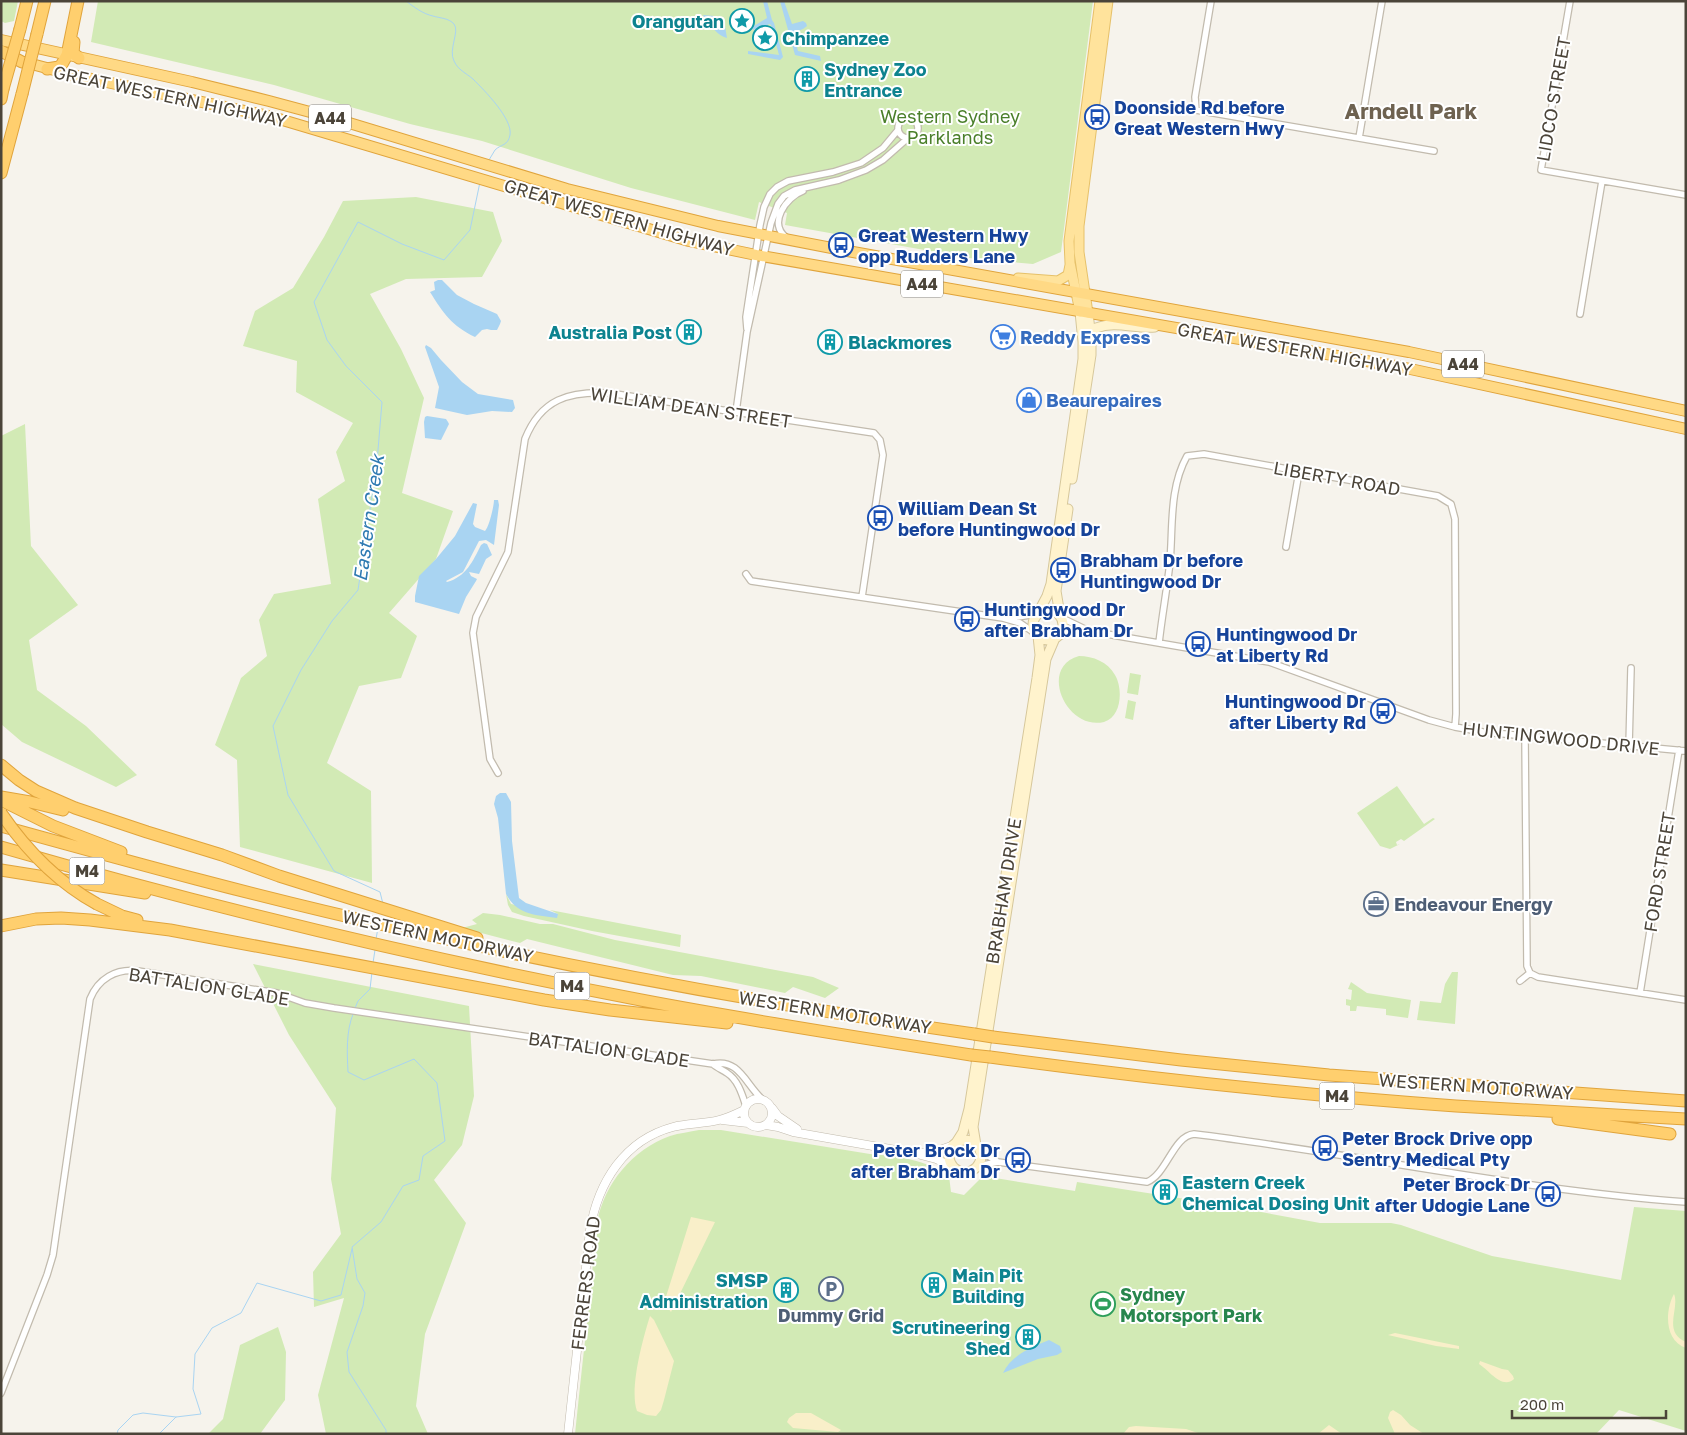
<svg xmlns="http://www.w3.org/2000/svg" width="1687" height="1435" viewBox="0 0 1687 1435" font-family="'Golos Text',sans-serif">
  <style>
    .green { fill: #d2eab5 }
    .sand { fill: #f9efc9 }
    .water { fill: #a9d4f2 }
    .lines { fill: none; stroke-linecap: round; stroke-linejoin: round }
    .stream { stroke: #a9d4f2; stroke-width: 1 }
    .minor-casing { stroke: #c2bbae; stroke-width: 8 }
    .tertiary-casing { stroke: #c2bbae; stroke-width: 9 }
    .secondary-casing { stroke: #d6c79b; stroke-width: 11 }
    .primary-casing { stroke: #e6c16a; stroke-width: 11 }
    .trunk-casing { stroke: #e0a43c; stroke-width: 12 }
    .motorway-casing { stroke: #e0a43c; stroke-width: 13 }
    .minor { stroke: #fff; stroke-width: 5.5 }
    .tertiary { stroke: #fff; stroke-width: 8 }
    .secondary { stroke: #fff3cd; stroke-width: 9 }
    .primary { stroke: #ffe39c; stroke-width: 9 }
    .trunk { stroke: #ffd985; stroke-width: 10 }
    .motorway { stroke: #ffcf6e; stroke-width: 11 }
    .motorway-bridge-casing { stroke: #e0a43c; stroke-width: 13; stroke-linecap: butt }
    .motorway-bridge { stroke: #ffcf6e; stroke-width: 11 }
    .labels { text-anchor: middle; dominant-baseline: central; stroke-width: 4; stroke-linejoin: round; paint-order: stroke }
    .shield { fill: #fff; stroke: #817c74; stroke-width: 1 }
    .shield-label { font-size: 16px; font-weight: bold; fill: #4b4439 }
    .culture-label { font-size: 18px; font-weight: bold; fill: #0d838f; stroke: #fff; text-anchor: start }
    .street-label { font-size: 18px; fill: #4b4439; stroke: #fff }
    .transit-label { font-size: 18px; font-weight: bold; fill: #164399; stroke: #fff; text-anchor: start }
    .park-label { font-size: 18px; fill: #4a7f2a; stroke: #fff }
    .shop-label { font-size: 18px; font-weight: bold; fill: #366cbe; stroke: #fff; text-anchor: start }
    .service-label { font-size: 18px; font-weight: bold; fill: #4e5e75; stroke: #fff; text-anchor: start }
    .leisure-label { font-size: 18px; font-weight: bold; fill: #27864d; stroke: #fff; text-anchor: start }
    .water-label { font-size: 19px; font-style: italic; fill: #2e7ab2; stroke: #fff }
    .district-label { font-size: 22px; font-weight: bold; fill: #6e6250; stroke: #fff }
  </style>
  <rect width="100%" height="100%" fill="#f6f3ec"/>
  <path class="green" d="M1,1H18L14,21L5,23L1,21Z
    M98,1H1093L1061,252L1033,264L969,258L785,225L787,213L759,202L755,220L631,188L482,141L410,124L274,85L91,42Z
    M416,197L493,212L502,241L482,277L406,279L370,294L401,349L424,398L402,493L453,511L436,559L389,613L417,636L401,678L359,686L327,763L371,791L372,883L240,847L237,760L215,745L241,678L267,656L259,620L274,594L331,584L318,499L345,481L336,452L353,423L296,392L297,361L243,346L255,311L293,288L324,237L343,201Z
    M25,424L31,546L78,605L29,640L37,690L86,726L137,775L116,787L22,742L1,724V436Z
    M1079,656C1093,656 1108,662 1115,675C1123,688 1122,717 1104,722C1066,731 1038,667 1079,656Z
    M1130,673L1141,675L1138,695L1127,693Z
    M1128,700L1136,702L1133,720L1125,718Z
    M1397,786L1424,824L1433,818L1435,819L1404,841L1401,839L1396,842L1397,845L1400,844L1390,849L1380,846L1357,813Z
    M506,894L511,904L558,914L550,910L681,935L680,947L592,931L524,916L512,912L508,905Z
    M483,913L500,915L540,924H553L615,940L813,977L839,988L825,998L793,987L785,993L701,976L673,975L527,939L520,943L462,928L477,924L472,920Z
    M253,964L469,1006L474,1096L462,1145L434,1180L466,1223L425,1334L416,1406L428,1434H326L318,1395L344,1298L314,1307L313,1272L341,1234L331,1179L336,1108L289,1035Z
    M1452,972H1458L1455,1024L1417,1020L1420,1001L1441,1003L1445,984Z
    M1351,982L1367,993L1411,1000L1408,1018L1386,1015V1009L1357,1006L1356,1011H1350V1006L1346,1005V999L1351,1000L1352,990L1348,989Z
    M699,1130H721L870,1154C897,1156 927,1160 949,1176L951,1192L964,1195L983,1176L1075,1191L1077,1182L1218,1204L1320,1223H1391L1401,1225L1492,1256L1621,1280L1634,1207L1686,1211V1431L1619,1410L1596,1434H575C580,1386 585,1338 591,1290C593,1268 593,1245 597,1222C605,1183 632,1150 670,1136C679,1133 690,1132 699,1130Z
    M278,1327L286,1352L285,1400L260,1434H208L223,1419L240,1345Z"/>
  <path class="sand" d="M691,1217L715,1222L671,1312L664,1303Z
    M1674,1294C1680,1308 1662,1332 1686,1342V1348C1664,1341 1665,1310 1674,1294Z
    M650,1316L654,1320L674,1361L664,1400L661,1410L656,1416L647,1415L637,1411C629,1389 643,1338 650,1316Z
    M1395,1333L1459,1346V1349L1436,1346L1388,1335Z
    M1480,1361L1502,1369L1508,1370L1513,1376L1514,1379C1502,1390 1489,1370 1479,1364Z
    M1393,1410L1401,1415L1410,1425L1424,1434H1395L1388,1418L1390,1412Z
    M796,1413H811L841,1430L838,1432L793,1428L787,1422L789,1418Z
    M1329,1425L1342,1434H1318Z
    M1136,1426L1186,1429L1201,1434H1123L1129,1427Z"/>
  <path class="water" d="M763,1H767L772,20L774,23L783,57L780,60L748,54V51L779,55L771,25L769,24L757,32L754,31L756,29L752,30L754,26L767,18Z
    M780,1H784L792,24L803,21L806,23L807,26L803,29L793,33L798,51L820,56L821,61L795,55Z
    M703,15L714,16L719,22L725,26L727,38C717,36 712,25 703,19H705Z
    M438,280H442L457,295L474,304L497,314L501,321L500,324L497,330H491L487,329L482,330L475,337C452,326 443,313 430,292L435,290L434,282Z
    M426,345L431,348L441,360L462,382L478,394L513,400L515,408L512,412L492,411L467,415L435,408L439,387L425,347Z
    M427,416L446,419L448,422L449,424L441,440L425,438L424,422L425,417Z
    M494,500H498L499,505L494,545L486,540L479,541L463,572L446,581L447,582C466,577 473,561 481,545L484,543L487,544L492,555L486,559L479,574L469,572L471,576L477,579L476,581L466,597L459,614L415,602V596L419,576L436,559L455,536L473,503L477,504L473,524L475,527L485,531C489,527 494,506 494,500Z
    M500,793H506L511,802L512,841L519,898L526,903L558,914L557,918C536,915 517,915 506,894L498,818L494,804L496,796Z
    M1049,1340L1060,1346L1062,1352L1057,1355L1038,1359L1003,1373C1011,1355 1032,1347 1049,1340Z"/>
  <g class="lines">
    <path class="stream" d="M406,1C414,7 423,14 433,16C439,18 449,18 454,24C460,31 448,50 454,61C458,70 466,73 473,79C484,90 513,119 510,135C508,146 501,144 495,150C493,153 491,157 489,160
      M383,904L380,892L334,871L288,795L273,726L301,670L332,621L358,590L377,462L382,402L346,366L327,340L314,302L358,222L402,244L444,260L470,230L480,182
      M376,939L378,928
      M373,963L375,950
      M355,1008L358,1001L370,989L372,972
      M353,1014C346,1032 347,1052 348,1072L364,1080L414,1059L437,1083L445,1141L423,1156L419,1180L403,1186L381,1222L352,1247L357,1279L365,1293L363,1306L347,1352L349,1372L386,1430V1434
      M117,1434L118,1430L133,1415L143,1413L176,1417
      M159,1434L176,1417L201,1414L193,1389L195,1354L212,1328L241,1313L257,1283L321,1301L341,1295L352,1249"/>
    <defs>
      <path id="minor" d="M1211,1L1195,97L1196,110L1434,151
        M1570,1L1541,170L1686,195
        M898 128a10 10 0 1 1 20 0a10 10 0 1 1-20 0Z
        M1359,138L1382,1
        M787,238C767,224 786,197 803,191
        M1580,314L1602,181
        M747,329L746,317L760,225L764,207L770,194L777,187L788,181L833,172L861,163L883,148L898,130
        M736,412L747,332L771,223L778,204L784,196L795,190L839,180L866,170L883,160L908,138
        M1286,547L1299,472
        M746,574L751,581L1003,618L1020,623L1036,634
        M1010,618L1037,614
        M1062,618L1089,631L1269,662L1429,720L1455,727L1483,732L1686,751
        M1057,636L1089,631
        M1159,643C1162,616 1167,589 1170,562C1173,527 1169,488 1187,456L1204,454L1438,496L1451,504L1455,519L1456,714L1455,727
        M1525,737L1527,966L1530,973L1538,977L1686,1000
        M1629,746L1631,668
        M498,773L490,759L473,633L476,617L508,552L525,439C541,399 569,391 609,393L874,433L880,440L883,455L862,597
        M1520,981L1530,973
        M1640,993L1679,750
        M713,1064C717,1068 723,1070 727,1073C738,1080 742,1094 746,1106
        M980,1151L998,1162
        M978,1166L998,1162L1147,1182C1167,1174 1173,1136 1194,1134C1358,1154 1520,1190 1686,1202
        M1,1393L47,1275L53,1255L90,999C98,979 116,968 138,971L277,993L305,1003L334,1008L713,1064C739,1058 746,1085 762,1099"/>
      <path id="tertiary" d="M744 1113a14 14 0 1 1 28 0a14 14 0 1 1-28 0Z
        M772,1108L778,1116L797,1129
        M722,1120L748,1123
        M766,1125L778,1127L793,1132L913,1153L936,1159L953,1167
        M920,1153L937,1151L954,1145
        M568,1434L590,1230C598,1183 624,1140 673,1127C688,1123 704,1124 719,1120C727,1118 736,1114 744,1110"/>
      <path id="secondary" d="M1091,337L1096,328C1116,320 1134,329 1155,327
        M1072,479L1091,355V338L1088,313
        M1033 625a15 15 0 1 1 30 0a15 15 0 1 1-30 0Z
        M1038,613L1047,596L1051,584L1083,359V342L1080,312
        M1060,615L1056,591L1068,509
        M949 1156a16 16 0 1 1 32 0a16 16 0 1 1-32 0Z
        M956,1143L963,1132L969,1109L1037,678L1040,655L1038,636
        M976,1145L973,1127L975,1114L1046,659L1055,638"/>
      <path id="primary" d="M1018,278L1058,281L1068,275L1070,265
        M1080,312L1070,263L1069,241L1100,1
        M1088,313L1079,252V226L1108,1"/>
      <path id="trunk" d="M1,40L192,82L269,101L336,119L567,189L718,226L842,250L1409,352L1686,411
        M24,62L73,75L269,116L689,241L756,255L1401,367L1686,429"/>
      <path id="motorway" d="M20,29L27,1
        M37,34L45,1
        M74,42L73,53L79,58
        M1,51L22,62
        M47,69L59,67L62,64L67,55L78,1
        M1,99L3,89
        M1,173L22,94
        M1,765L19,780L36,791L75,808L147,832L222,855L279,876L477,938
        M1,797L30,802L63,810
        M1,800L53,826L121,852
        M1,826C131,862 262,898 393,927C585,971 779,1006 974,1034
        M1,847C212,908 426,959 641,1000C751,1021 861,1038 971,1055
        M1,870L145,893
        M97,904L122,916L137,920
        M1,926L36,919L61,918L90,920L170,930L544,1000L610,1010L727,1023
        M993,1037L1181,1060L1329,1075L1686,1101
        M990,1057C1145,1078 1300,1095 1456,1106C1532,1111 1609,1115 1686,1119
        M1558,1119L1670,1134"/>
    </defs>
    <use href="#minor" class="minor-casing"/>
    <use href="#tertiary" class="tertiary-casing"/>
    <use href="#secondary" class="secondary-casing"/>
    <use href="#primary" class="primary-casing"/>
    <use href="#trunk" class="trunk-casing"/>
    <use href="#motorway" class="motorway-casing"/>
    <use href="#minor" class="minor"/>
    <use href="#tertiary" class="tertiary"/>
    <use href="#secondary" class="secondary"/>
    <use href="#primary" class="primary"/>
    <use href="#trunk" class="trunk"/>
    <use href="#motorway" class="motorway"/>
    <defs>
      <path id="motorway-bridge" d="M3,89L20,29
        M22,94L37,34
        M1,813C27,851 57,882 97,904
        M974,1034L993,1037
        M971,1055L990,1057"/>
    </defs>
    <use href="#motorway-bridge" class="motorway-bridge-casing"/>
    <use href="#motorway-bridge" class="motorway-bridge"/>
  </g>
  <defs>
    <symbol id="sight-ring" viewBox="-11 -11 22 22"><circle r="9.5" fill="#fff" stroke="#0f9aa8" stroke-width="1.5"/><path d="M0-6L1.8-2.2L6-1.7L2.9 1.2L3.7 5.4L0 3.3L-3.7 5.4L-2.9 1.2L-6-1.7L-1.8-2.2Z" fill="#0f9aa8"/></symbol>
    <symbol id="building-ring" viewBox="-11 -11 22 22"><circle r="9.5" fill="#fff" stroke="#0f9aa8" stroke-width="1.5"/><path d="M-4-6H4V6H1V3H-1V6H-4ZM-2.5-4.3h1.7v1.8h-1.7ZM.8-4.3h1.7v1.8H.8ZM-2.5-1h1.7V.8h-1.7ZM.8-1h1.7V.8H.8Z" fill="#0f9aa8"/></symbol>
    <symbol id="bus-ring" viewBox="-11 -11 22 22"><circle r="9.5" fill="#fff" stroke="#1a4fb4" stroke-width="1.5"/><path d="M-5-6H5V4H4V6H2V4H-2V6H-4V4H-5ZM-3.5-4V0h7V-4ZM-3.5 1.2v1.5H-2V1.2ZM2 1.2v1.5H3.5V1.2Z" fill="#1a4fb4"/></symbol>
    <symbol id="supermarket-ring" viewBox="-11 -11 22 22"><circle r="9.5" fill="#fff" stroke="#3f7fe0" stroke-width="1.5"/><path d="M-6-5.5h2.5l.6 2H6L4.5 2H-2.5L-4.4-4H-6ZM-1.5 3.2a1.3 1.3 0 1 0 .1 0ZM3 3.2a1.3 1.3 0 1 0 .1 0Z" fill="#3f7fe0"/></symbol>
    <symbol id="shop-ring" viewBox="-11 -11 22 22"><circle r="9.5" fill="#fff" stroke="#3f7fe0" stroke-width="1.5"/><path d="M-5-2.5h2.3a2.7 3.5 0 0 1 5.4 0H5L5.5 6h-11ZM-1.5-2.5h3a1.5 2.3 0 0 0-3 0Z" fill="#3f7fe0"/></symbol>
    <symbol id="office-ring" viewBox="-11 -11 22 22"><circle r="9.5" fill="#fff" stroke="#5c6f8a" stroke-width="1.5"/><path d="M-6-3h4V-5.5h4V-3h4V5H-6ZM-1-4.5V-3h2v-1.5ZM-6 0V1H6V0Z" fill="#5c6f8a"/></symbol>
    <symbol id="parking-ring" viewBox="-11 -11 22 22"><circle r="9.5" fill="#fff" stroke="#5c6f8a" stroke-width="1.5"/><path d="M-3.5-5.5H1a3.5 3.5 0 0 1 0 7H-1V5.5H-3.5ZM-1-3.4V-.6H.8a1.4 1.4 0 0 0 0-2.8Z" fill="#5c6f8a"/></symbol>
    <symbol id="stadium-ring" viewBox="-11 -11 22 22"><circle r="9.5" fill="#fff" stroke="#2e9e5b" stroke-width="1.5"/><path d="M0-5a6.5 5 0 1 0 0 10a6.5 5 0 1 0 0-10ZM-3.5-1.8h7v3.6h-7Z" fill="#2e9e5b"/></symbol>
  </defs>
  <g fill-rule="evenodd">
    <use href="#sight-ring" x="728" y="7" width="28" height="28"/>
    <use href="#sight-ring" x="751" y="24" width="28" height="28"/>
    <use href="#building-ring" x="793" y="65" width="28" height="28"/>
    <use href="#bus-ring" x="1083" y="103" width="28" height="28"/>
    <use href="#bus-ring" x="827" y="231" width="28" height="28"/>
    <use href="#building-ring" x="675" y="318" width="28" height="28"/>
    <use href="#supermarket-ring" x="989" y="323" width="28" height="28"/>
    <use href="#building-ring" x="816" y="328" width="28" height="28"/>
    <use href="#shop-ring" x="1015" y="386" width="28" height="28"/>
    <use href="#bus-ring" x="866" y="504" width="28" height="28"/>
    <use href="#bus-ring" x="1049" y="556" width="28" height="28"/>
    <use href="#bus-ring" x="953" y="605" width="28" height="28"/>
    <use href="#bus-ring" x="1184" y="630" width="28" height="28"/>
    <use href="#bus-ring" x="1369" y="697" width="28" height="28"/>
    <use href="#office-ring" x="1362" y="890" width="28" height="28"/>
    <use href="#bus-ring" x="1311" y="1134" width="28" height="28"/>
    <use href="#bus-ring" x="1004" y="1146" width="28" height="28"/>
    <use href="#building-ring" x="1151" y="1178" width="28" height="28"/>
    <use href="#bus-ring" x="1534" y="1180" width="28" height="28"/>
    <use href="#building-ring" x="920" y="1271" width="28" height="28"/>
    <use href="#parking-ring" x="817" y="1275" width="28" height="28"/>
    <use href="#building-ring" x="772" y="1276" width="28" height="28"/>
    <use href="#stadium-ring" x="1089" y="1290" width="28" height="28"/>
    <use href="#building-ring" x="1014" y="1323" width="28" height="28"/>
  </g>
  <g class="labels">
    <g class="shield">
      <rect x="309" y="104.5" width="42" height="27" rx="4"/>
      <rect x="901" y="270.5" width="42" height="27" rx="4"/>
      <rect x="1442" y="350.5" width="42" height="27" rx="4"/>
      <rect x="69.5" y="857.5" width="35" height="27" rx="4"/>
      <rect x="554.5" y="972.5" width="35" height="27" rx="4"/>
      <rect x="1319.5" y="1082.5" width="35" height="27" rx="4"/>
    </g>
    <g class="shield-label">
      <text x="330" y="118">A44</text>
      <text x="922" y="284">A44</text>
      <text x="1463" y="364">A44</text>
      <text x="87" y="871">M4</text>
      <text x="572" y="986">M4</text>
      <text x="1337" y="1096">M4</text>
    </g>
    <g class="culture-label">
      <text x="724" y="21" text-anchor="end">Orangutan</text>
      <text x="782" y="38">Chimpanzee</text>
      <text x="824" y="69">Sydney Zoo<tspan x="824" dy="21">Entrance</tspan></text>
      <text x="672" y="332" text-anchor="end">Australia Post</text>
      <text x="848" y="342">Blackmores</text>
      <text x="1182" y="1182">Eastern Creek<tspan x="1182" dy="21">Chemical Dosing Unit</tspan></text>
      <text x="952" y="1275">Main Pit<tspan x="952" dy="21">Building</tspan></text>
      <text x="768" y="1280" text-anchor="end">SMSP<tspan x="768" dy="21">Administration</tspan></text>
      <text x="1010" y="1327" text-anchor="end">Scrutineering<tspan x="1010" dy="21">Shed</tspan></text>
    </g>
    <g class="street-label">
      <text transform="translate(170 96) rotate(12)">GREAT WESTERN HIGHWAY</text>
      <text transform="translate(1553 99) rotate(-80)">LIDCO STREET</text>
      <text transform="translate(619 217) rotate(16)">GREAT WESTERN HIGHWAY</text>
      <text transform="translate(1295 349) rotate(10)">GREAT WESTERN HIGHWAY</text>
      <text transform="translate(691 407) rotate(8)">WILLIAM DEAN STREET</text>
      <text transform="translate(1337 478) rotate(10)">LIBERTY ROAD</text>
      <text transform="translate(1561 738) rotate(6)">HUNTINGWOOD DRIVE</text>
      <text transform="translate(1659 872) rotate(-81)">FORD STREET</text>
      <text transform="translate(1003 891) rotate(-81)">BRABHAM DRIVE</text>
      <text transform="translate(438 936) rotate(12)">WESTERN MOTORWAY</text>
      <text transform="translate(209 986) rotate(9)">BATTALION GLADE</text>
      <text transform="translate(835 1012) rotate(9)">WESTERN MOTORWAY</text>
      <text transform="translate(609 1049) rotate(8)">BATTALION GLADE</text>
      <text transform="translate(1476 1086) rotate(4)">WESTERN MOTORWAY</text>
      <text transform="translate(585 1283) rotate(-83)">FERRERS ROAD</text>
    </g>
    <g class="transit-label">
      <text x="1114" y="107">Doonside Rd before<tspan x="1114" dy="21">Great Western Hwy</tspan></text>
      <text x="858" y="235">Great Western Hwy<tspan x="858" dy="21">opp Rudders Lane</tspan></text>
      <text x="898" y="508">William Dean St<tspan x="898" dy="21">before Huntingwood Dr</tspan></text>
      <text x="1080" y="560">Brabham Dr before<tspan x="1080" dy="21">Huntingwood Dr</tspan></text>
      <text x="984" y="609">Huntingwood Dr<tspan x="984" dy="21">after Brabham Dr</tspan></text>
      <text x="1216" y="634">Huntingwood Dr<tspan x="1216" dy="21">at Liberty Rd</tspan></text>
      <text x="1366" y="701" text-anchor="end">Huntingwood Dr<tspan x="1366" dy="21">after Liberty Rd</tspan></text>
      <text x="1342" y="1138">Peter Brock Drive opp<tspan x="1342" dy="21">Sentry Medical Pty</tspan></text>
      <text x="1000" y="1150" text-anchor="end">Peter Brock Dr<tspan x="1000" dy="21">after Brabham Dr</tspan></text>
      <text x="1530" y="1184" text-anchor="end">Peter Brock Dr<tspan x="1530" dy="21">after Udogie Lane</tspan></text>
    </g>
    <g class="park-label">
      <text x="950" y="116">Western Sydney<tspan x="950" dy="21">Parklands</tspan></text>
    </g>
    <g class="shop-label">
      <text x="1020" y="337">Reddy Express</text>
      <text x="1046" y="400">Beaurepaires</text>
    </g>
    <g class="service-label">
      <text x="1394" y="904">Endeavour Energy</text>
      <text x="831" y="1315" text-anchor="middle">Dummy Grid</text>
    </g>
    <g class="leisure-label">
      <text x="1120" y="1294">Sydney<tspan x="1120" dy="21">Motorsport Park</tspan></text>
    </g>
    <g class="water-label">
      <text transform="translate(368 518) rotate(-82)">Eastern Creek</text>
    </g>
    <g class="district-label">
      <text x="1411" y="110">Arndell Park</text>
    </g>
  </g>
  <rect width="1687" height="1435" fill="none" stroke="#4b4439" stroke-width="5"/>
  <path d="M1512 1410v8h154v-8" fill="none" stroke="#4b4439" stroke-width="2.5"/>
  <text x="1520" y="1410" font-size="15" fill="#4b4439" stroke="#ffffff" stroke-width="4" paint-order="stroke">200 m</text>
</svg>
